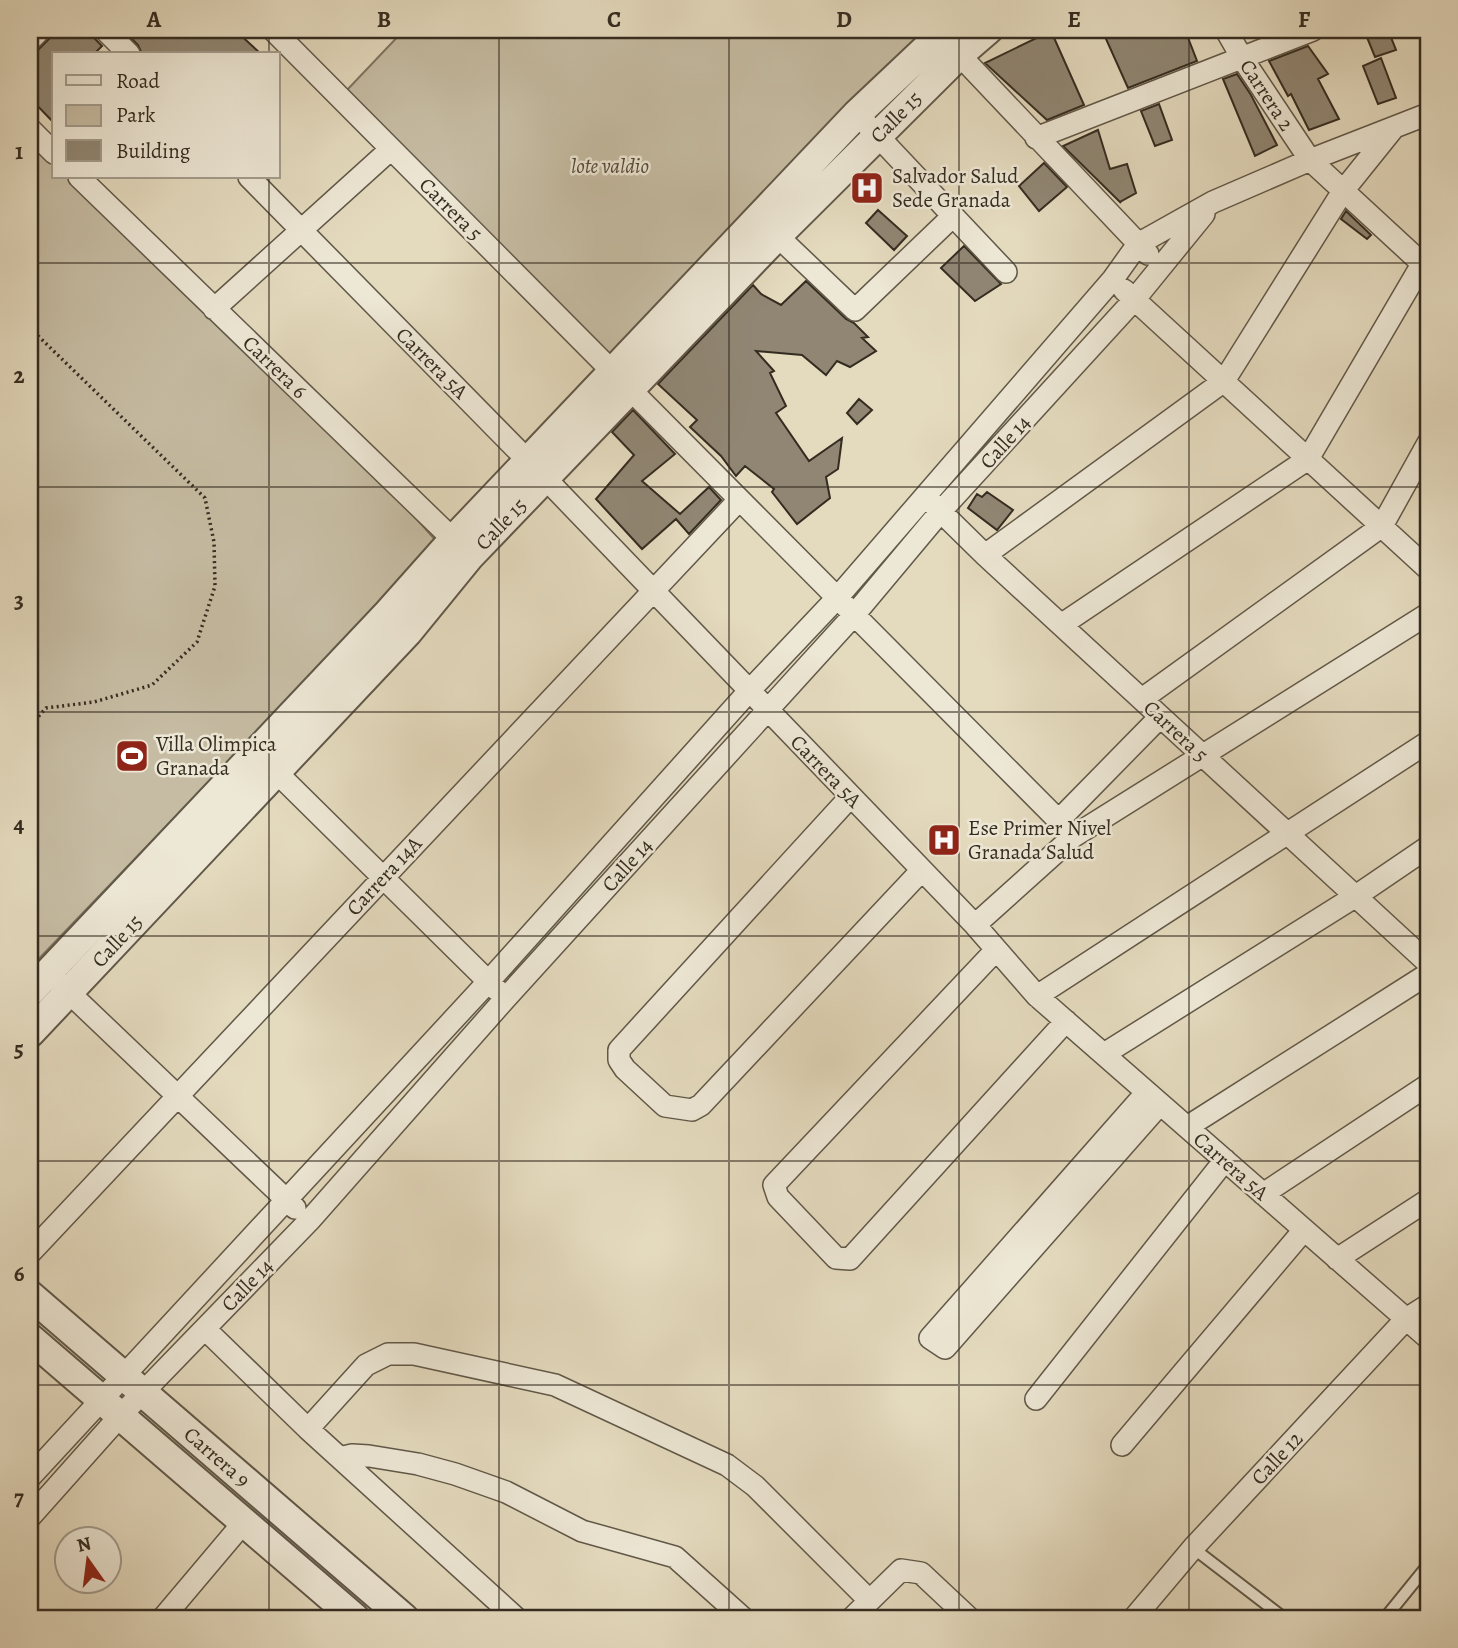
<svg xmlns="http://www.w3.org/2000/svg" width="1458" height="1648" viewBox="0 0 1458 1648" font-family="Alegreya,serif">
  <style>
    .green { fill: #c6bca3; stroke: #7e7462; stroke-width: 2 }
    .building { fill: #908673; stroke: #352c21; stroke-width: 2 }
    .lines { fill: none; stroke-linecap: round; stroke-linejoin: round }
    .service-casing { stroke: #615848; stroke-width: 14 }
    .minor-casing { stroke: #615848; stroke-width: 24 }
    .tertiary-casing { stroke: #615848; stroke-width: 32 }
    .path { stroke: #352c21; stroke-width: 3.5; stroke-dasharray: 2 3.5; stroke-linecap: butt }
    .service { stroke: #ede7d5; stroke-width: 10 }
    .minor { stroke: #ede7d5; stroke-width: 21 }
    .tertiary { stroke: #ede7d5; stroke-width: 28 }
    .grid { fill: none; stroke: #352c21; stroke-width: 2; stroke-opacity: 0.55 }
    .labels { text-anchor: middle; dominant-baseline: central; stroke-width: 5; stroke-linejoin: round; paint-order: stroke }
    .street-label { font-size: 21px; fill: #352c21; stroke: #ede7d5 }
    .park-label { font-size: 21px; font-style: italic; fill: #52493b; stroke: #ede7d5 }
    .poi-label { font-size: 21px; fill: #352c21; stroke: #ede7d5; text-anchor: start }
    .neatline { fill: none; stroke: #352c21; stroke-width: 2.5 }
    .grid-label { font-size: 23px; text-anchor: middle; font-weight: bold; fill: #352c21 }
  </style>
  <rect width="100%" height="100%" fill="#e4dabe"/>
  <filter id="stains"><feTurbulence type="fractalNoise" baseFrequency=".00286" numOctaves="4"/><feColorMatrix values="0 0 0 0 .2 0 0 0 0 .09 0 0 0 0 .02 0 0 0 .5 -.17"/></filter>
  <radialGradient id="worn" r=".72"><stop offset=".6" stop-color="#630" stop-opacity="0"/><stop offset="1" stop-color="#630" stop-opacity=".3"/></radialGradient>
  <path class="green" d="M404,30H932L610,361L347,90Z
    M30,130L54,154V177H78L330,422L438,543L30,968Z"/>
  <path class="building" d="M58,30H92L95,39L102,46L94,54H54V123L30,98V55L39,49Z
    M123,30H235L261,54H142L138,45Z
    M1102,30H1185L1197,61L1128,88Z
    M1364,30H1388L1396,50L1375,57Z
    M1051,31L1084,105L1047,120L985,63Z
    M1308,46L1328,74L1318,79L1339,119L1309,130L1291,94L1288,96L1269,61Z
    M1381,58L1396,98L1378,104L1363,66Z
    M1237,74L1251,95L1277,145L1255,156L1223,79Z
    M1159,104L1172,140L1155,146L1141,111Z
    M1098,130L1110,169L1127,164L1136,193L1120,202L1121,203L1063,146Z
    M1044,163L1067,187L1039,211L1019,186Z
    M878,210L907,236L894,250L866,223Z
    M1346,211L1371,235L1367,239L1341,219Z
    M964,246L1001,284L975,301L941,268Z
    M806,281L846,319L854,323L868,337L862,338L876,351L850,367L837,361L826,375L802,355L756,351L774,371L770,373L786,406L776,413L809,461L842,438L838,469L826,477L830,498L797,524L772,492L774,489L745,466L736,476L721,456L690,427L697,420L658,384L753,285L761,294L781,305Z
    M859,399L872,410L857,424L847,413Z
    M633,410L675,454L642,481L680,514L709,487L721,500L689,534L676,519L642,549L596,499L634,455L612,432Z
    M987,492L1013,510L997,530L968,508L977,494L982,497Z"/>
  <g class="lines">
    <defs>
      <path id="service" d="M1193,1548L1284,1618
        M1385,1618L1428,1565"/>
      <path id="minor" d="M105,30L129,54
        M273,30L1074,836
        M1226,30L1242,58L1310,160L1428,269
        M30,40L40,30
        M951,46L1148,254
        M857,114L1006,272
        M30,129L54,153
        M1036,138L1313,30
        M79,177L462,548
        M249,177L545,478L975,925L1037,996L1428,1338
        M768,227L855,310L953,216
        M1124,290L1428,569
        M214,309L391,149
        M932,503L985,555L1428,963
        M985,555L1224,381L1343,191L1392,130
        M1061,625L1308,459L1428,254
        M1142,699L1382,526L1428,443
        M266,762L497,990
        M851,796L619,1050V1060L625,1069L665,1106L692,1110L701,1105L922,870
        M1058,821L1160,717
        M975,925L1074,836L1428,614
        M996,950L774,1185L778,1197L836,1258L850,1259L1066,1021
        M60,984L295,1208
        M1037,996L1428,742
        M1104,1054L1356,896L1428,847
        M1147,1092L930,1338L945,1348L1160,1104
        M1187,1127L1428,974
        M1263,1194L1428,1085
        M30,1253L739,500
        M1337,1259L1428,1200
        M205,1329L308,1429L516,1618
        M1036,1399L1225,1160
        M308,1429L366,1365L388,1354H414L555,1385L727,1465L755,1486L869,1600
        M1122,1445L1304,1230
        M340,1458L352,1455L369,1456L418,1464L455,1474L506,1492L582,1531L675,1557L743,1618
        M30,1477L488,982L750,690L837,598L1113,279L1138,244L1213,202L1310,160L1428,114
        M30,1517L120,1416L309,1221L505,999L854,615L941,511L1134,300L1204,214
        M163,1618L244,1522
        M852,1618L901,1570L921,1573L969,1618
        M1134,1618L1193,1548L1406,1319L1428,1305"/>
      <path id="tertiary" d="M30,992L388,613L453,540L857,114L946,30
        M30,1033L408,632L470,556L777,236L959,55L988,30
        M30,1295L404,1618
        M30,1338L355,1618"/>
    </defs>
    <use href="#service" class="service-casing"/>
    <use href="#minor" class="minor-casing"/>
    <use href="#tertiary" class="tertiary-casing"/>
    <path class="path" d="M30,328L205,498L214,542L215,586L197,642L152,685L94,702L46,708L30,726"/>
    <use href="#service" class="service"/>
    <use href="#minor" class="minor"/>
    <use href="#tertiary" class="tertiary"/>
  </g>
  <path class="grid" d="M269,30V54M499,30V1618M729,30V1618M959,30V1618M1189,30V1618M269,177V1618M30,263H1428M30,487H1428M30,712H1428M30,936H1428M30,1161H1428M30,1385H1428"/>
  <defs>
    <symbol id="hospital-square" viewBox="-11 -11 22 22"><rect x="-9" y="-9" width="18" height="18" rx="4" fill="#8f2418" stroke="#ede7d5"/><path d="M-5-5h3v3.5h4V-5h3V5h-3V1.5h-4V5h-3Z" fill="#fff"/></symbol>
    <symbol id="stadium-square" viewBox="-11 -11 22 22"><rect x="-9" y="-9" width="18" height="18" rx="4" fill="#8f2418" stroke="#ede7d5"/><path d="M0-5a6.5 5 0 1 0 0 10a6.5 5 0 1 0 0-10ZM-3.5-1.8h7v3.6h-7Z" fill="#fff"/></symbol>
  </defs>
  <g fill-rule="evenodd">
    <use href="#hospital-square" x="848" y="169" width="38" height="38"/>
    <use href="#stadium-square" x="113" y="737" width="38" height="38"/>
    <use href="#hospital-square" x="925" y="821" width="38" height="38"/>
  </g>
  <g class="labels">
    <g class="street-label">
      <text transform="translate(1267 95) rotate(57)">Carrera 2</text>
      <text transform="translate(896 117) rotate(-45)">Calle 15</text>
      <text transform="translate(451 209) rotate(45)">Carrera 5</text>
      <text transform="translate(432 363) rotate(45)">Carrera 5A</text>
      <text transform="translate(275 367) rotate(44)">Carrera 6</text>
      <text transform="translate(1005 442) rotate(-48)">Calle 14</text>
      <text transform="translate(501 524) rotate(-46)">Calle 15</text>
      <text transform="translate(1176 731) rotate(43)">Carrera 5</text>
      <text transform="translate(826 771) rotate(46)">Carrera 5A</text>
      <text transform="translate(627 865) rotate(-48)">Calle 14</text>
      <text transform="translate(384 876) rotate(-47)">Carrera 14A</text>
      <text transform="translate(117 941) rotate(-47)">Calle 15</text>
      <text transform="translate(1231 1166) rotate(41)">Carrera 5A</text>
      <text transform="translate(247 1285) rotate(-46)">Calle 14</text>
      <text transform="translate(217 1457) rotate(41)">Carrera 9</text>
      <text transform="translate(1277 1458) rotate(-47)">Calle 12</text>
    </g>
    <g class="park-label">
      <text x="610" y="166">lote valdio</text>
    </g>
    <g class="poi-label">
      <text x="892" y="176">Salvador Salud<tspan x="892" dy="24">Sede Granada</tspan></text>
      <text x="156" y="744">Villa Olimpica<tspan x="156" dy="24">Granada</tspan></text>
      <text x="968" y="828">Ese Primer Nivel<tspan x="968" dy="24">Granada Salud</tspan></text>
    </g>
  </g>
  <rect width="1458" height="1648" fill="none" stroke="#e4dabe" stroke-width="77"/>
  <rect x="52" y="52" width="228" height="126" fill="#ede7d5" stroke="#a39c8d" stroke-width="2"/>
  <rect x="66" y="75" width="35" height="10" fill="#ede7d5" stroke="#a39c8d" stroke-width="2"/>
  <text x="116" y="88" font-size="21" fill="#352c21">Road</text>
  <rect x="66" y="105" width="35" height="21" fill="#c6bca3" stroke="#a39c8d" stroke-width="2"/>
  <text x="116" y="122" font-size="21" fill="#352c21">Park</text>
  <rect x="66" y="140" width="35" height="21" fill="#908673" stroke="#a39c8d" stroke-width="2"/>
  <text x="116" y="158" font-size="21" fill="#352c21">Building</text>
  <g transform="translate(88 1560) rotate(346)"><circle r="33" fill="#ede7d5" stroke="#a39c8d" stroke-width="2"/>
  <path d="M0-5L12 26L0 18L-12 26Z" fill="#8f2418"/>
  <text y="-10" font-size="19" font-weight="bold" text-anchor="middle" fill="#352c21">N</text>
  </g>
  <rect x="38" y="38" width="1382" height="1572" class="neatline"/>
  <g class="grid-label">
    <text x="154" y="27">A</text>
    <text x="384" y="27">B</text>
    <text x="614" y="27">C</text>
    <text x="844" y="27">D</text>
    <text x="1074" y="27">E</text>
    <text x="1304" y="27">F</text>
    <text x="19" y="159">1</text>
    <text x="19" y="383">2</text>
    <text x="19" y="608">3</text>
    <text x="19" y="832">4</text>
    <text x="19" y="1056">5</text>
    <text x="19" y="1281">6</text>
    <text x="19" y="1505">7</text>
  </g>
  <rect width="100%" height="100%" filter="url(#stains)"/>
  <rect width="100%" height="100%" fill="url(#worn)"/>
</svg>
